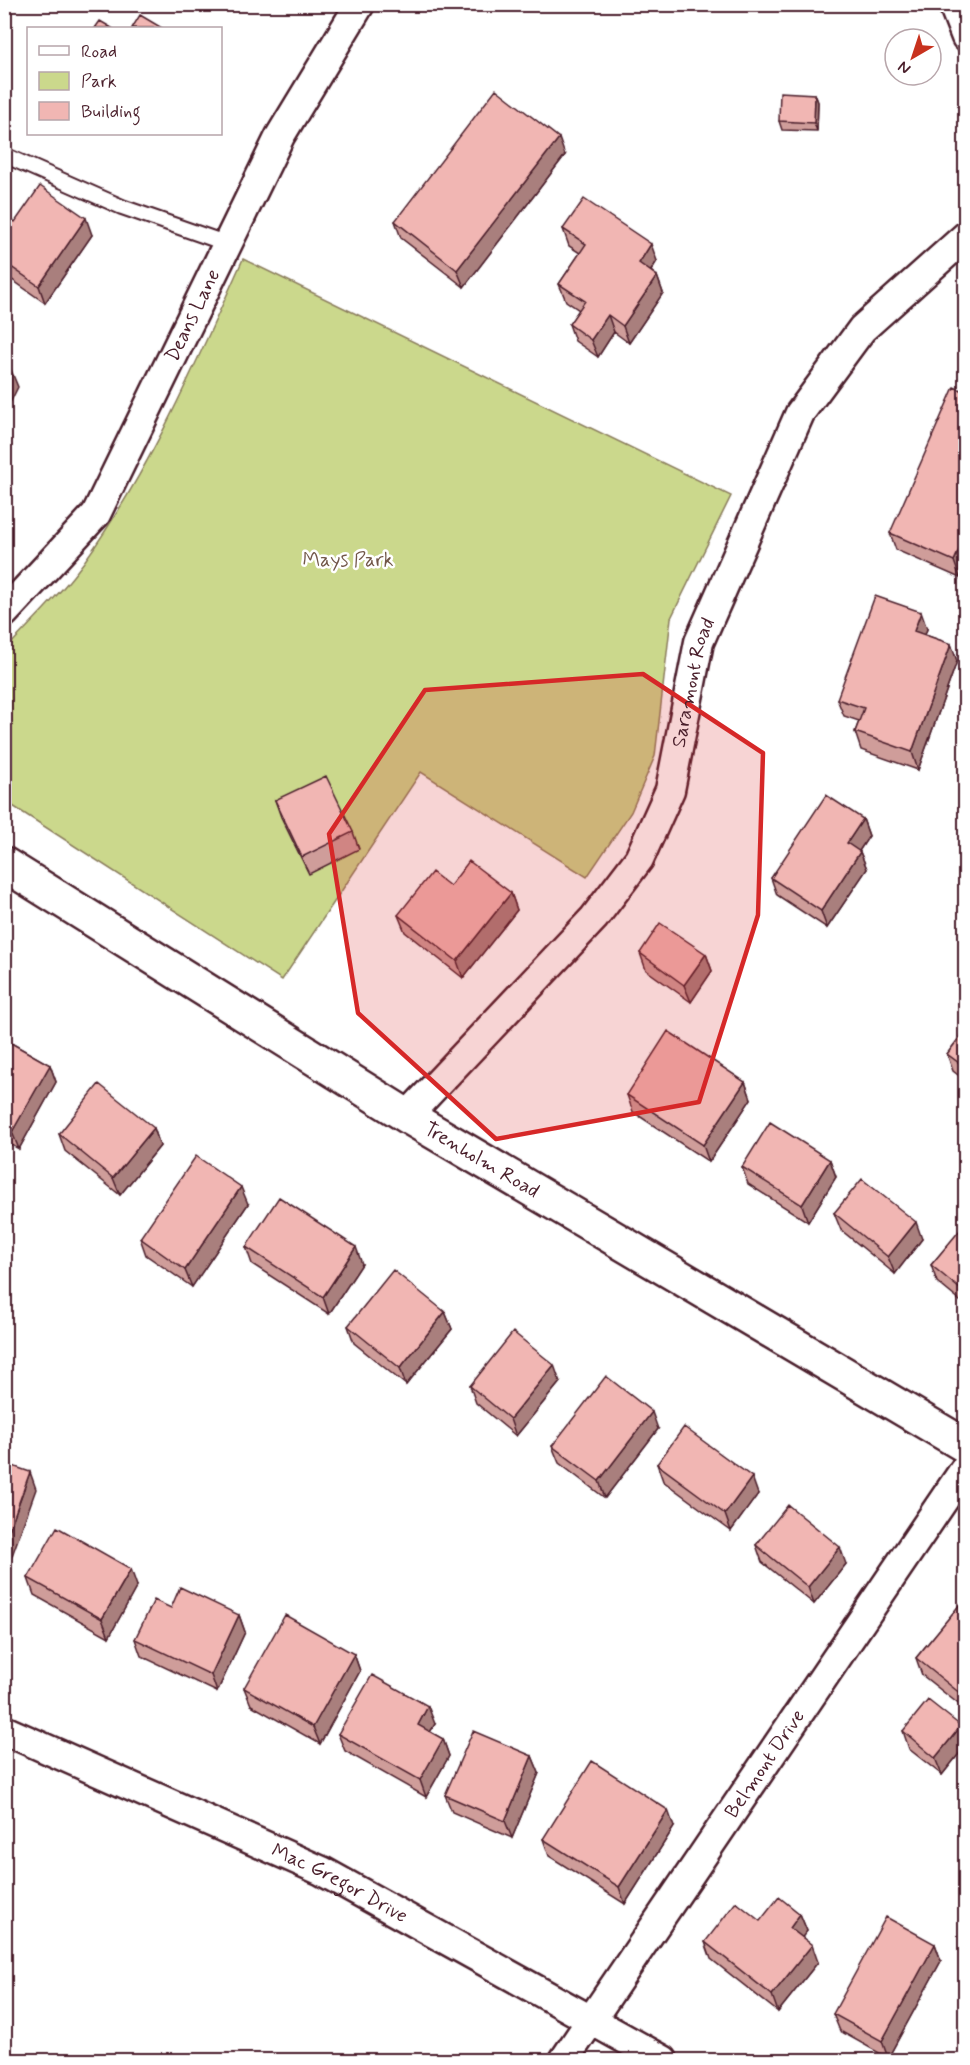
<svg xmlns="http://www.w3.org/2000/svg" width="970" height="2065" viewBox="0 0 970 2065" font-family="Mynerve,sans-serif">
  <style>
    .green { fill: #cbd88c; stroke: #8a7c5c; stroke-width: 1.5 }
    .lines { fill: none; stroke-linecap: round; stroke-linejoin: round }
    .service-casing { stroke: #4a1f2b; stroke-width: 18 }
    .minor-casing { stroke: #4a1f2b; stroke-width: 33 }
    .secondary-casing { stroke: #4a1f2b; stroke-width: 38 }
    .service { stroke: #fff; stroke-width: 14 }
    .minor { stroke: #fff; stroke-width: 28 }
    .secondary { stroke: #fff; stroke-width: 33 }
    .wall { fill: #cf9d9a; stroke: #4a1f2b; stroke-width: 1.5 }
    .shaded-wall { fill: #a97f7d; stroke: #4a1f2b; stroke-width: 1.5 }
    .building { fill: #f1b6b3; stroke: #4a1f2b; stroke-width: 1.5 }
    .marked { fill: #d62828; fill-opacity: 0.2; stroke: #d62828; stroke-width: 4.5; stroke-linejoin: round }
    .labels { text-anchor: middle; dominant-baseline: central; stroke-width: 5; stroke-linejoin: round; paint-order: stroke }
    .street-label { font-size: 20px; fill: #4a1f2b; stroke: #fff }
    .park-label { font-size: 20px; fill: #715648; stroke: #fff }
  </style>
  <rect width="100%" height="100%" fill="#fff"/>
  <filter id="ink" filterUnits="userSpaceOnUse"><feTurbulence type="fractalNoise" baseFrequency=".0167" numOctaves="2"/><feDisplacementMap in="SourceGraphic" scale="12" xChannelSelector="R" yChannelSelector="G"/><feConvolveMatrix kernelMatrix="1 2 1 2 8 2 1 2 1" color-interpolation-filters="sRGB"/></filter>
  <g filter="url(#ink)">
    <path class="green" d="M243,259L731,496L671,618L655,756L631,812L587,877L421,772L282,980L5,801L4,651C31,623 61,593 84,562C151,469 196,363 243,259Z"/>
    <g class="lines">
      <defs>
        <path id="service" d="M4,155L122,207L228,244"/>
        <g id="minor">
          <path d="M953,4L966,37"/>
          <path id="s1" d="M4,613L96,514L280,136L360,4"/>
          <path id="s2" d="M407,1116L594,918L639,859L670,790L699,642L800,413L862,329L966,236"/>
          <path id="s3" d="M4,1730L322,1871L663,2060"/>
          <path id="s4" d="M564,2060L966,1467"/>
        </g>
        <g id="secondary">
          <path id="s5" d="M4,864L407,1116L966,1446"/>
        </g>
      </defs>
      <use href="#service" class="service-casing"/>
      <use href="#minor" class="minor-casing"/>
      <use href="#secondary" class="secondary-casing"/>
      <use href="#service" class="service"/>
      <use href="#minor" class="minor"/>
      <use href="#secondary" class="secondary"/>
    </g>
    <path class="wall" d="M815,94L818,102L817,131L782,130L779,121Z
      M565,155L464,287L401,238L395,221Z
      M4,214L15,222L92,235L45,303L4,274Z
      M563,229L657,261L651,271L657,276L663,293L629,343L614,332L598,357L575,341L569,324L579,310L566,301L559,284L580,253L569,246Z
      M966,392V565L960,578L896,550L890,533Z
      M927,629L925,635L951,644L957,661L918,770L861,750L855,732L859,721L844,716L837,699Z
      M275,800L353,832L359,849L309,874L281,817Z
      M863,819L869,836L859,851L860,852L867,869L827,928L777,895L771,878Z
      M450,886L511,893L517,910L463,978L405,932L398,915Z
      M640,953L706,954L712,971L691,1002L646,970Z
      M966,1029V1081L953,1071L947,1054Z
      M4,1039L50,1065L56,1082L19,1149L4,1141Z
      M745,1082L751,1099L709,1162L633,1112L627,1095Z
      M154,1128L160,1146L120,1195L65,1151L59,1134Z
      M830,1160L836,1177L808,1222L748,1184L742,1167Z
      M248,1204L192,1287L146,1255L140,1238Z
      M834,1213L922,1239L895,1274L841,1230Z
      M966,1224V1306L937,1282L931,1265Z
      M246,1247L362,1264L329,1314L252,1264Z
      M445,1312L452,1329L406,1385L354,1343L348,1326Z
      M560,1382L516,1436L476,1403L470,1386Z
      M658,1429L605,1498L559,1463L552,1446Z
      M657,1464L758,1494L731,1531L663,1481Z
      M756,1545L846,1564L814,1604L762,1562Z
      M28,1578L137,1586L109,1637L34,1595Z
      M966,1597V1710L922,1675L916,1658Z
      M171,1608L239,1615L245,1632L217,1692L141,1656L135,1639Z
      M354,1654L360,1671L320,1744L251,1705L244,1688Z
      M435,1724L430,1732L443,1739L449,1756L426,1797L345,1751L338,1734Z
      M961,1726L966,1739V1745L942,1775L909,1749L903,1731Z
      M532,1756L539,1773L512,1838L452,1812L445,1795Z
      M674,1827L625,1904L549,1856L543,1839Z
      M800,1914L807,1931L802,1937L818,1962L778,2012L711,1959L705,1942L760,1921Z
      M935,1944L941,1961L888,2058L840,2031L833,2014Z"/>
    <path class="shaded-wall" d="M815,94L818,102L817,131L814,123Z
      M559,138L565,155L464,287L457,270Z
      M86,218L92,235L45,303L39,286Z
      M651,244L657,261L645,280L639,263Z
      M657,276L663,293L629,343L623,326Z
      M608,315L614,332L598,357L591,340Z
      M11,370L18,387L4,415V384Z
      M966,534V565L960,578L954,561Z
      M921,612L927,629L920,648L914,631Z
      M951,644L957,661L918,770L912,752Z
      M863,819L869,836L853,860L847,843Z
      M860,852L867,869L827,928L821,911Z
      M511,893L517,910L463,978L457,961Z
      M706,954L712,971L691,1002L684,985Z
      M50,1065L56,1082L19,1149L12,1132Z
      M745,1082L751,1099L709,1162L703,1145Z
      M154,1128L160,1146L120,1195L113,1178Z
      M830,1160L836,1177L808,1222L802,1205Z
      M241,1187L248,1204L192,1287L185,1270Z
      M916,1222L922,1239L895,1274L888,1257Z
      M356,1247L362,1264L329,1314L323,1297Z
      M445,1312L452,1329L406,1385L400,1368Z
      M554,1365L560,1382L516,1436L510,1419Z
      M652,1412L658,1429L605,1498L599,1481Z
      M30,1472L36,1489L4,1578V1544Z
      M752,1477L758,1494L731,1531L725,1514Z
      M840,1547L846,1564L814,1604L808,1587Z
      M131,1569L137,1586L109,1637L102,1619Z
      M239,1615L245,1632L217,1692L211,1675Z
      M354,1654L360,1671L320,1744L313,1727Z
      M428,1706L435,1724L424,1742L418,1725Z
      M961,1726L966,1739V1745L942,1775L935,1758Z
      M443,1739L449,1756L426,1797L420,1780Z
      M532,1756L539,1773L512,1838L505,1821Z
      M668,1810L674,1827L625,1904L619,1887Z
      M800,1914L807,1931L796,1945L790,1928Z
      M935,1944L941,1961L888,2058L882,2041Z
      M812,1945L818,1962L778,2012L772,1995Z"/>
    <path class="building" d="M140,15L162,28H132Z
      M100,21L112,28H95Z
      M496,89L559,138L457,270L395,221Z
      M780,92L815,94L814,123L779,121Z
      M40,186L86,218L39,286L4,262V214L15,222Z
      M584,199L651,244L639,263L657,276L623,326L608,315L591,340L569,324L585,301L559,284L586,244L563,229Z
      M4,366L11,370L4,384Z
      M954,387L966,392V534L954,561L890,533Z
      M875,596L921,612L914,631L951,644L912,752L855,732L864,708L837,699Z
      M326,776L353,832L302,857L275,800Z
      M826,795L863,819L847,843L860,852L821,911L771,878Z
      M469,861L511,893L457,961L398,915L432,872L450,886Z
      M660,923L706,954L684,985L640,953Z
      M966,1029V1068L947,1054Z
      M668,1031L745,1082L703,1145L627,1095Z
      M4,1039L50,1065L12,1132L4,1127Z
      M99,1084L154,1128L113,1178L59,1134Z
      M770,1122L830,1160L802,1205L742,1167Z
      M196,1156L241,1187L185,1270L140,1238Z
      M862,1179L916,1222L888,1257L834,1213Z
      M279,1197L356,1247L323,1297L246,1247Z
      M966,1224V1294L931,1265L965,1224Z
      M393,1270L445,1312L400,1368L348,1326Z
      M513,1332L554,1365L510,1419L470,1386Z
      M606,1376L652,1412L599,1481L552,1446Z
      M684,1427L752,1477L725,1514L657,1464Z
      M4,1463L30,1472L4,1544Z
      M788,1505L840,1547L808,1587L756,1545Z
      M57,1527L131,1569L102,1619L28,1578Z
      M180,1587L239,1615L211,1675L135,1639L154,1600L171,1608Z
      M966,1597V1698L916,1658Z
      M285,1615L354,1654L313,1727L244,1688Z
      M372,1675L428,1706L418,1725L443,1739L420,1780L338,1734Z
      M928,1700L961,1726L935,1758L903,1731Z
      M473,1731L532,1756L505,1821L445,1795Z
      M592,1761L668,1810L619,1887L543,1839Z
      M779,1897L800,1914L790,1928L812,1945L772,1995L705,1942L736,1902L760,1921Z
      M886,1917L935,1944L882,2041L833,2014Z"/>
  </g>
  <path class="marked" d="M643,674L763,753L758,915L699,1102L496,1139L358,1013L329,834L425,690Z"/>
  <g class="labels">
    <g class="street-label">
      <text stroke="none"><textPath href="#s1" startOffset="356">Deans Lane</textPath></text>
      <text stroke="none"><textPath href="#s2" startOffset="532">Saramont Road</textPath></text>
      <text stroke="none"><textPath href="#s5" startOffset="562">Trenholm Road</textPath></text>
      <text stroke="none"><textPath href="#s4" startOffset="358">Belmont Drive</textPath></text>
      <text stroke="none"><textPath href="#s3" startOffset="369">Mac Gregor Drive</textPath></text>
    </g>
    <g class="park-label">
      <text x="348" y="560">Mays Park</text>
    </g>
  </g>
  <rect width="970" height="2065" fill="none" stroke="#fff" stroke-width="24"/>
  <rect x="12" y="12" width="946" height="2041" fill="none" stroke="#4a1f2b" stroke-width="2" filter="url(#ink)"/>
  <rect x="27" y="27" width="195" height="108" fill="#ffffff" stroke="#b7a5aa" stroke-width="1.5"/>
  <rect x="39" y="46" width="30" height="9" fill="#ffffff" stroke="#b7a5aa" stroke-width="1.5"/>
  <text x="81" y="57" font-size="18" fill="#4a1f2b">Road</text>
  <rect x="39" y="72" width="30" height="18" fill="#cbd88c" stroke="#b7a5aa" stroke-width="1.5"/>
  <text x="81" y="87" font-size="18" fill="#4a1f2b">Park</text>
  <rect x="39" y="102" width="30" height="18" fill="#f1b6b3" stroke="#b7a5aa" stroke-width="1.5"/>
  <text x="81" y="117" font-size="18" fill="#4a1f2b">Building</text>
  <g transform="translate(913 57) rotate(219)"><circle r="28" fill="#ffffff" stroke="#b7a5aa" stroke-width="1.5"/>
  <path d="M0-4.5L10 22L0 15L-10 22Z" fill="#c8321e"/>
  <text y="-9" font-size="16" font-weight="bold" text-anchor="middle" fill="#4a1f2b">N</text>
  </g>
</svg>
